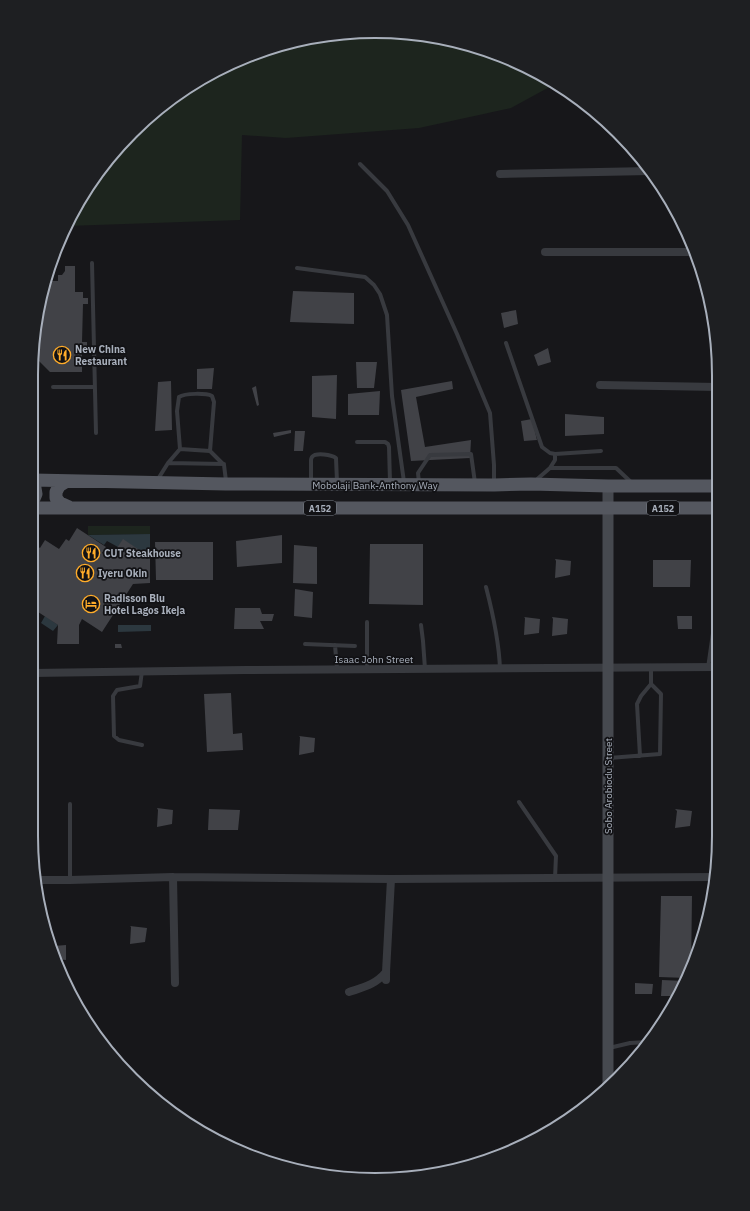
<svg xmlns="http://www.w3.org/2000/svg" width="750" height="1211" viewBox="0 0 750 1211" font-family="'IBM Plex Sans',sans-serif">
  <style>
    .green { fill: #1d251e }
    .water { fill: #2c383f }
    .building { fill: #414247 }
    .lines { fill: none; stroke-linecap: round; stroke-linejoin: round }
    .lane { stroke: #383a3f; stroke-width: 4 }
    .street { stroke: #383a3f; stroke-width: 8 }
    .secondary { stroke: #46494f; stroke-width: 11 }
    .primary { stroke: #54575f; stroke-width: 13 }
    .labels { text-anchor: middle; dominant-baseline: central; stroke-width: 3.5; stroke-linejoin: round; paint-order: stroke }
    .shield { fill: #121215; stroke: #7b8089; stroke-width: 1 }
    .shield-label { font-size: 9px; font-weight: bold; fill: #a8afbb }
    .poi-label { font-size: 10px; font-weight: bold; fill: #a8afbb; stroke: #121215; text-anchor: start }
    .street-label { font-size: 10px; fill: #a8afbb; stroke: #121215 }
    .rim { fill: none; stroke: #a8afbb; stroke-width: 2 }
  </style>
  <rect width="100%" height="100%" fill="#17171a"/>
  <path class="green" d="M397,32L464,43L527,66L555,84L511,108L419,128L286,138L242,135L240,220L67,226L102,166L148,117L203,77L264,49L330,34Z
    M88,526H150V534L88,535Z"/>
  <path class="water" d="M150,534V557L123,540L118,547L107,541L104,545L88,535Z
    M45,616L58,625L53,631L41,623Z
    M118,625H151V631L118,632Z"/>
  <path class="building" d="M65,266H75V292H83V298H88V304H83L82,342H87V350H82V372H50L37,359L34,362V330L41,302H43V296L47,281H58V275H62L65,271Z
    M293,291L354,293V324L290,322Z
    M516,310L518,324L504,328L501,313Z
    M548,348L551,362L538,366L534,355Z
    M356,362H377L374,388H357Z
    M214,368L212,389H197V369Z
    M337,375L336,419L312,417V376Z
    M171,381L172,430L155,431L158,382Z
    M452,381L453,389L416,397L425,447L471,440L470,458L411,461L401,390Z
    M256,386L259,405L257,406L252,388Z
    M380,391L379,415H348V394Z
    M565,414L604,417V434L565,436Z
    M532,419L537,440L524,441L521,421Z
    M291,430V433L274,437L273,433Z
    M295,431H305L303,451H294Z
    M77,528L106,547L102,553L110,558L123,539L150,557V583L133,584L102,632L82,619L79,625V644H57L58,625L32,608V591L35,588L32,587L33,543L40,548L45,540L59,549L66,539L69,541Z
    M282,535V563L237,567L236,541Z
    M155,542H213V580H156Z
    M370,544H423V605L369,604Z
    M294,545L317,547V584L293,583Z
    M555,559L571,561L570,575L555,578L556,561Z
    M653,560H691L690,587H653Z
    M295,589L313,592L312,618L294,616Z
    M235,608H260L262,614H274L272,621H260L264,629H234Z
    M677,616H692V629H678Z
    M524,617L540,619L539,633L524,635L525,618Z
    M552,617L568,619L567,634L552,636L553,619Z
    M115,644H121L122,648H115Z
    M231,693L233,734L242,733L243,750L207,752L204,694Z
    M299,736L315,738L314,752L299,755L300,737Z
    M157,808L173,810L172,824L157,827L158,810Z
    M209,809L240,810L238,830H208Z
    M675,809L692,811L690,826L675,828L677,811Z
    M661,896H692L691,972L687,978L659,977Z
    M130,926L147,928L145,942L130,944L131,927Z
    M48,938H52L51,949L49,946Z
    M66,945V960L56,959L54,946Z
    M662,980L685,981L677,996H661Z
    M635,983L653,984L652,994H635Z"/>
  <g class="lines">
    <path class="lane" d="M360,164L387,191L408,225L457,334L490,413L494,465V483
      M92,263L96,433
      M297,268L365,277L374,285L380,294L387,315L392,396L404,482
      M506,343L542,447L550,453L555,454
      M53,387H94
      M357,442H385L388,444L389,447L390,482
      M180,449L177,411L179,397C185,393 206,393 212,396L214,402L210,451
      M168,463L224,464
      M550,468L555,460V454L601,451
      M158,479L168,463L180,449L210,451L224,465L226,481
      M535,481L550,468H616L632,483
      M311,482V460C311,459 312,457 312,457C316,452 332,455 336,458L337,482
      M419,483L418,473L430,455L471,454L475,483
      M486,587C493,614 499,641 500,669
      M421,625L423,641L425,669
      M305,644L355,646
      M335,645L337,669
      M708,668L713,633L717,628
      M367,670V622
      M142,745L119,740L114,736L113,696L117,690L140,686L142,671
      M640,756L637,704L641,696L651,684V668
      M609,758L660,754L661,694L651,684
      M519,802L556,856L555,878
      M70,804V880
      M664,1017L670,1004
      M609,1048L630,1043L647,1042L651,1041"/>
    <path class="street" d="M500,174L650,171
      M545,252H693
      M600,385L718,387
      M32,673L245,670L717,667
      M173,877L175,983
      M38,880H70L173,877L391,879L716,877
      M386,980V972L391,879
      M349,992C364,987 375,985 386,972"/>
    <path class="secondary" d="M608,486V1085"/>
    <path class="primary" d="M33,480L226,484L494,485L531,484L608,486H718
      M67,481L59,486L56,492V498L60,503L69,507
      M33,501L36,494L35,488L33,487
      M33,508H718"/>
  </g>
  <defs>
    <symbol id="restaurant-ring" viewBox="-11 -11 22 22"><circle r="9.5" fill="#121215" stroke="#ffac2a" stroke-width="1.5"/><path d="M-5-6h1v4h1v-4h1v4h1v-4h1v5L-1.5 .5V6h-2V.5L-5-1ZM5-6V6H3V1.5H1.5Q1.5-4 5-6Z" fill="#ffac2a"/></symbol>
    <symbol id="hotel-ring" viewBox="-11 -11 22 22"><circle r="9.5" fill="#121215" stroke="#ffac2a" stroke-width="1.5"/><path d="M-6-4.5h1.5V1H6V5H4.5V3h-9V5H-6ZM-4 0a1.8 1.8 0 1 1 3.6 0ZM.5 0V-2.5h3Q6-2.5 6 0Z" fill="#ffac2a"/></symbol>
  </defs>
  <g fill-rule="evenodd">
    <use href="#restaurant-ring" x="52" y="345" width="20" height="20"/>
    <use href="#restaurant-ring" x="81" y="543" width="20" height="20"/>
    <use href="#restaurant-ring" x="75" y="563" width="20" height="20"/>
    <use href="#hotel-ring" x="81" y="594" width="20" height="20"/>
  </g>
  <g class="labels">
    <g class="shield">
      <rect x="304" y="501" width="32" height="14" rx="3"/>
      <rect x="647" y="501" width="32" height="14" rx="3"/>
    </g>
    <g class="shield-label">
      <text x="320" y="508">A152</text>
      <text x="663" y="508">A152</text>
    </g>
    <g class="poi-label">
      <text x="75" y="349">New China<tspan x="75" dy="12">Restaurant</tspan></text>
      <text x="104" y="553">CUT Steakhouse</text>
      <text x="98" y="573">Iyeru Okin</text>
      <text x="104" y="598">Radisson Blu<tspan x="104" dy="12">Hotel Lagos Ikeja</tspan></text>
    </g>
    <g class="street-label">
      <text x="375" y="485">Mobolaji Bank-Anthony Way</text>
      <text x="374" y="659">Isaac John Street</text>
      <text transform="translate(608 786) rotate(-90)">Sobo Arobiodu Street</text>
    </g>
  </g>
  <path d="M0 0H750V1211H0ZM375 38H375A337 337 0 0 1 712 375V836A337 337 0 0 1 375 1173H375A337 337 0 0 1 38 836V375A337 337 0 0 1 375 38Z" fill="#1e1f22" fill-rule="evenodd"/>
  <path class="rim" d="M375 38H375A337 337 0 0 1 712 375V836A337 337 0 0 1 375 1173H375A337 337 0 0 1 38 836V375A337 337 0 0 1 375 38Z"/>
</svg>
